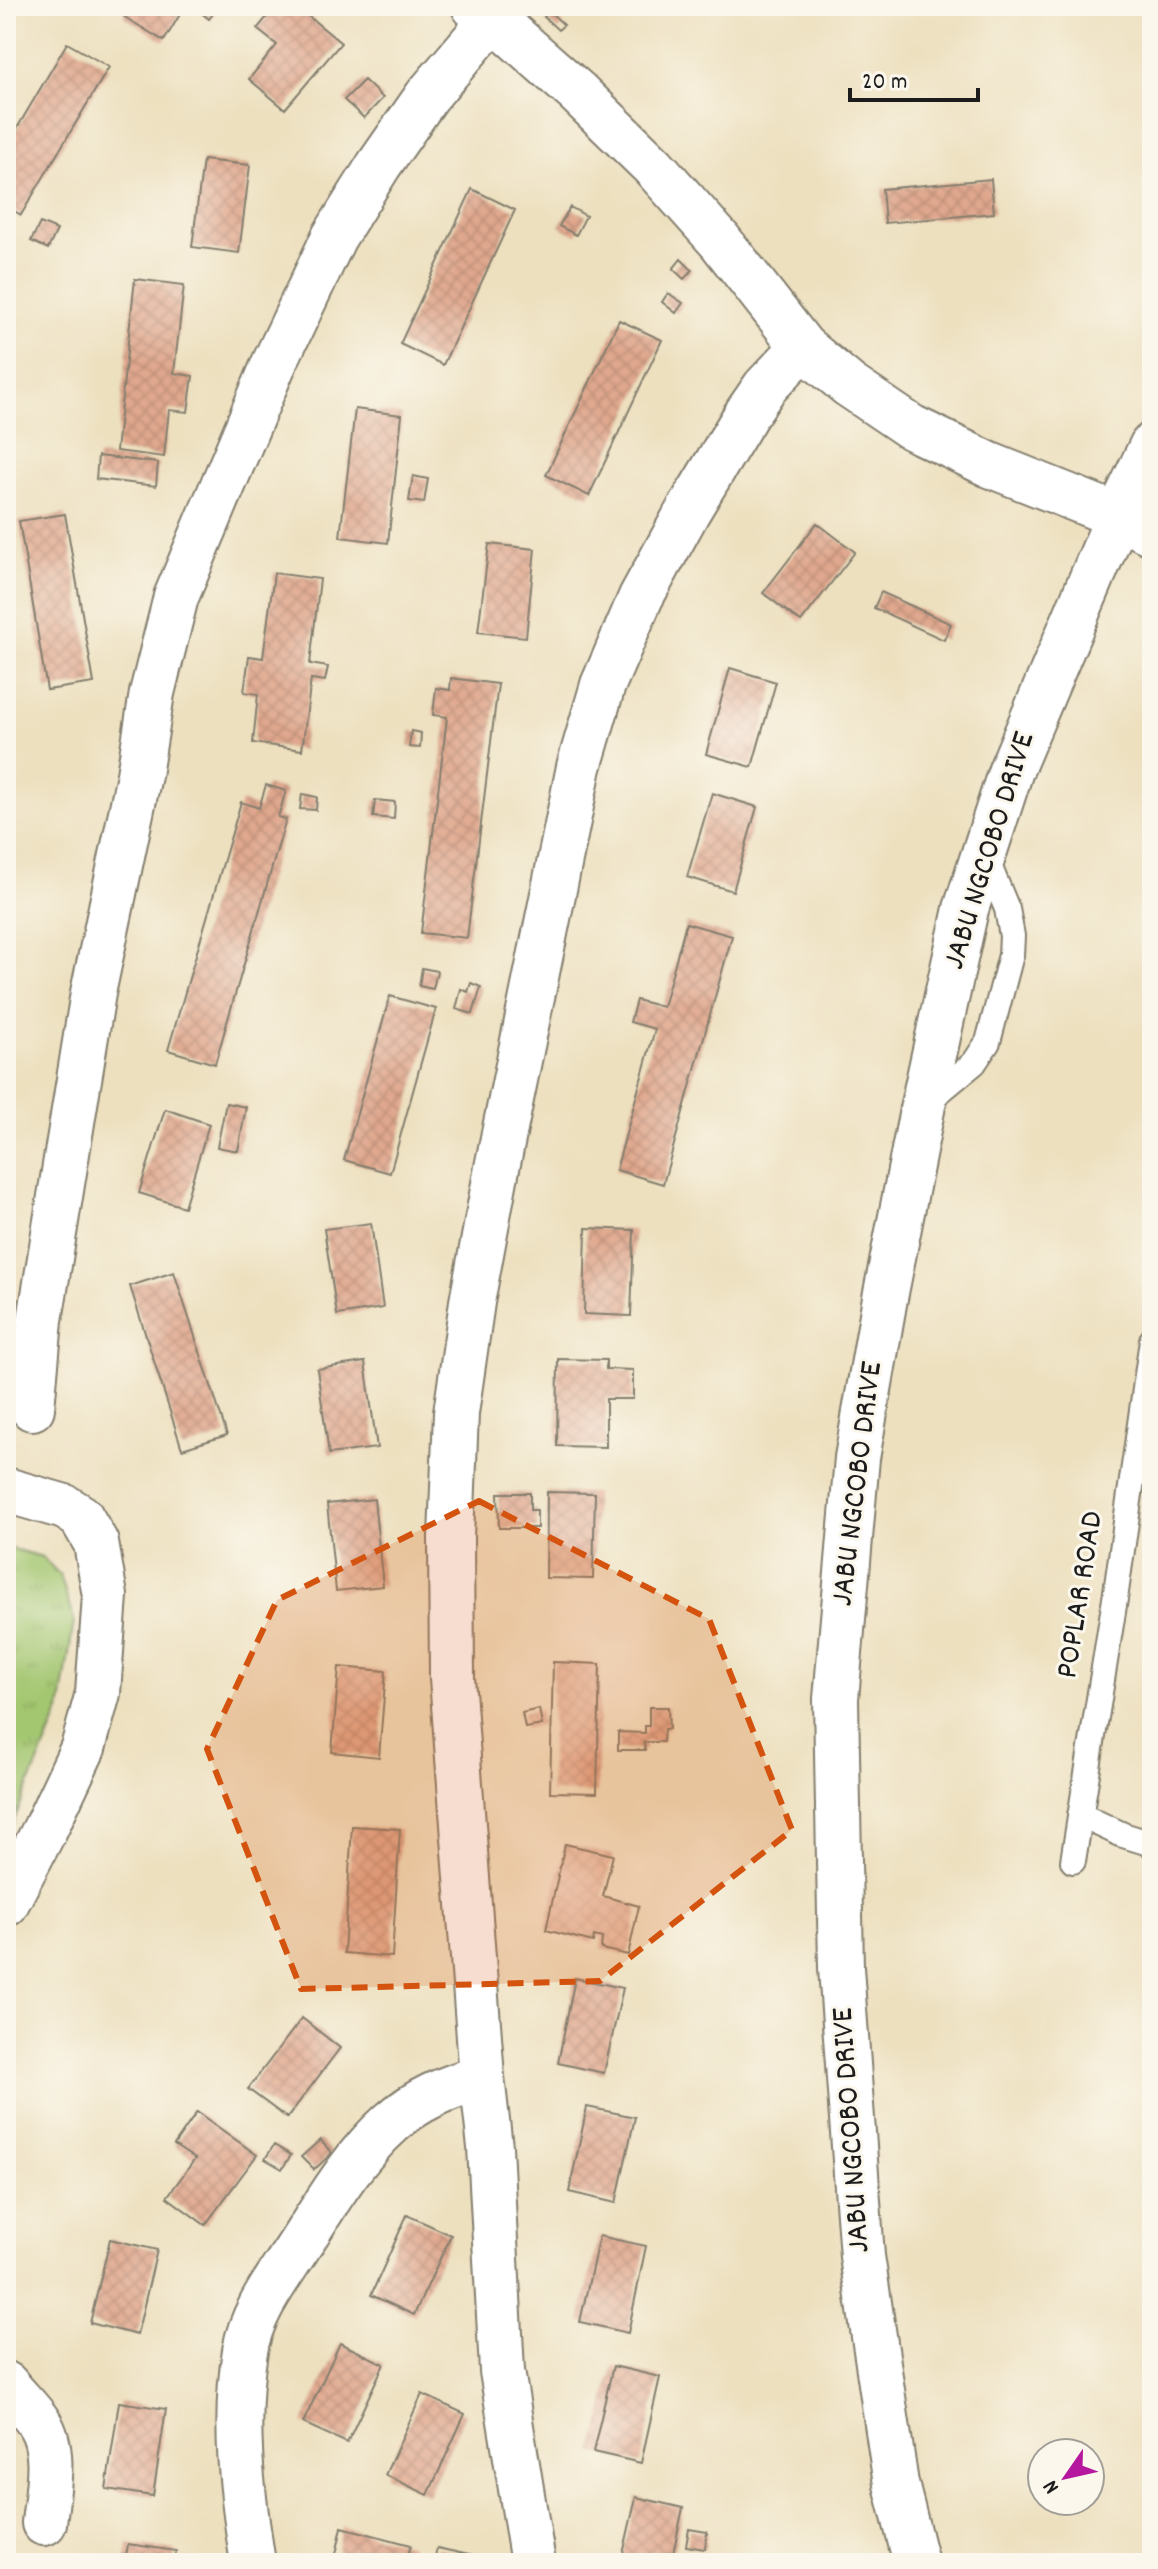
<svg xmlns="http://www.w3.org/2000/svg" width="1158" height="2569" viewBox="0 0 1158 2569" font-family="Dekko,sans-serif">
  <style>
    .built { fill: #f1d5bd }
    .grass { fill: url(#grass-tufts); stroke: #607146; stroke-width: 2 }
    .building { fill: url(#building-cross-hatch) }
    .lines { fill: none; stroke-linecap: round; stroke-linejoin: round }
    .lane-casing { stroke: #847e6e; stroke-width: 28 }
    .street-casing { stroke: #847e6e; stroke-width: 48 }
    .secondary-casing { stroke: #847e6e; stroke-width: 48 }
    .lane { stroke: #fff; stroke-width: 24 }
    .street { stroke: #fff; stroke-width: 44 }
    .secondary { stroke: #fff; stroke-width: 44 }
    .marked { fill: #d4530e; fill-opacity: 0.2; stroke: #d4530e; stroke-width: 6; stroke-dasharray: 16 10; stroke-linejoin: round }
    .labels { text-anchor: middle; dominant-baseline: central; stroke-width: 6; stroke-linejoin: round; paint-order: stroke }
    .street-label { font-size: 32px; fill: #1c1c1c; stroke: #fbf7ec }
  </style>
  <defs>
    <pattern id="grass-tufts" width="24" height="20" patternUnits="userSpaceOnUse" patternTransform="scale(2)"><rect width="24" height="20" fill="#a3c66f"/><path d="M3 7l-1-3M5 7V3M7 7l1-3M15 17l-1-3M17 17v-4M19 17l1-3" fill="none" stroke="#8caa60"/></pattern>
    <pattern id="building-cross-hatch" width="8" height="8" patternUnits="userSpaceOnUse" patternTransform="scale(2)"><rect width="8" height="8" fill="#e0a88e"/><path d="M0 0l8 8M0 8l8-8" fill="none" stroke="#c0907a"/></pattern>
  </defs>
  <rect width="100%" height="100%" fill="#fbf7ec"/>
  <filter id="ink" filterUnits="userSpaceOnUse"><feTurbulence type="fractalNoise" baseFrequency=".0125" numOctaves="2"/><feDisplacementMap in="SourceGraphic" scale="16" xChannelSelector="R" yChannelSelector="G"/><feConvolveMatrix kernelMatrix="1 2 1 2 8 2 1 2 1" color-interpolation-filters="sRGB"/></filter>
  <filter id="wash" filterUnits="userSpaceOnUse"><feTurbulence type="fractalNoise" baseFrequency=".006" numOctaves="4" result="noise"/><feDisplacementMap in="SourceGraphic" scale="32" xChannelSelector="R" yChannelSelector="G"/><feGaussianBlur stdDeviation="1.8" result="paint"/><feColorMatrix in="noise" values="0 0 0 0 0 0 0 0 0 0 0 0 0 0 0 0 0 1.4 0 .05"/><feComposite in="paint" operator="in"/></filter>
  <g filter="url(#wash)">
    <rect width="100%" height="100%" fill="#ede0bf"/>
    <path class="built" d="M1152,1605V1745L1137,1721Z"/>
    <path class="grass" d="M6,1547L42,1557L60,1575L74,1621L60,1711L6,1839Z"/>
    <g id="blocks">
      <path class="building" d="M129,6H185L164,41L123,16Z
        M193,6H219L209,19Z
        M276,6H296L341,43L285,109L249,79L277,45L257,29Z
        M549,11L564,25L558,30L544,17Z
        M67,43L109,67L21,215L6,206V147Z
        M364,80L383,98L364,118L344,100Z
        M203,160L250,165L239,253L192,247Z
        M991,179L994,213L885,223L882,189Z
        M472,189L515,210L443,365L400,344Z
        M570,207L586,216L576,235L559,226Z
        M40,223L57,230L48,249L31,241Z
        M681,259L692,270L684,279L673,269Z
        M135,279L184,285L174,373L193,376L188,412L169,410L164,457L116,451Z
        M668,293L683,303L676,313L662,302Z
        M619,320L662,340L589,496L546,475Z
        M355,409L402,415L388,543L340,537Z
        M98,456L158,463L156,486L96,479Z
        M413,476L428,479L424,503L409,501Z
        M65,514L94,683L47,690L19,521Z
        M817,523L855,552L801,622L763,593Z
        M489,544L535,549L526,637L478,632Z
        M274,573L320,579L310,664L328,667L325,681L311,679L302,750L253,743L258,694L244,692L249,656L263,658Z
        M881,592L951,624L944,640L874,608Z
        M730,668L776,682L752,767L706,754Z
        M451,678L498,684L467,938L421,933L447,717L433,715L436,688L450,690Z
        M411,731L421,733L420,748L409,747Z
        M266,785L286,791L278,817L286,819L215,1064L168,1050L241,802L259,808Z
        M712,793L757,807L733,891L687,877Z
        M302,794L317,797L316,810L300,809Z
        M375,800L395,802L394,819L373,817Z
        M6,808L14,810L7,842H6Z
        M686,923L732,936L663,1184L616,1170L655,1029L630,1022L636,1000L663,1007Z
        M422,968L437,971L433,989L419,986Z
        M471,983L481,987L473,1014L456,1009L461,989L468,992Z
        M390,996L436,1009L390,1173L344,1160Z
        M226,1103L246,1107L238,1151L217,1147Z
        M165,1109L209,1124L184,1207L139,1193Z
        M371,1223L383,1308L337,1315L324,1229Z
        M586,1228L634,1230L631,1316L584,1314Z
        M174,1272L227,1435L182,1449L130,1286Z
        M558,1359L606,1360V1369L633,1370V1399H606V1447L557,1446Z
        M365,1362L377,1448L329,1454L317,1369Z
        M547,1492L595,1493L593,1579L546,1578Z
        M498,1493H530V1510H537V1528H499Z
        M374,1499L383,1586L336,1591L327,1504Z
        M553,1662L600,1664L597,1793L550,1792Z
        M339,1667L386,1671L379,1757L332,1752Z
        M649,1707H668L669,1729H664L663,1742H644L645,1750H618V1732L645,1733V1726H649Z
        M539,1709L542,1725L525,1728L522,1713Z
        M352,1826L400,1829L392,1957L344,1953Z
        M565,1844L613,1855L603,1896L639,1906L628,1955L601,1949L602,1938L594,1936L593,1942L546,1930Z
        M575,1978L623,1988L604,2073L558,2063Z
        M302,2018L340,2048L287,2118L248,2089Z
        M587,2107L635,2117L616,2203L569,2192Z
        M197,2112L257,2155L205,2225L167,2197L195,2159L174,2145Z
        M320,2140L332,2153L314,2170L301,2157Z
        M274,2145L291,2155L282,2169L265,2159Z
        M407,2215L451,2235L414,2315L371,2295Z
        M599,2236L646,2246L628,2333L580,2322Z
        M110,2239L157,2250L137,2335L90,2323Z
        M340,2343L384,2364L347,2443L303,2423Z
        M613,2366L660,2377L641,2463L593,2452Z
        M422,2394L465,2414L428,2495L385,2475Z
        M119,2402L166,2409L153,2496L106,2489Z
        M636,2497L683,2508L671,2563H621Z
        M342,2527L411,2545L406,2563H334Z
        M689,2529L707,2532L705,2549L686,2546Z
        M128,2544L176,2551L174,2563H125Z
        M437,2548L483,2558L481,2563H434Z"/>
    </g>
  </g>
  <g filter="url(#ink)">
    <use href="#blocks" fill-opacity="0" stroke="#847e6e" stroke-width="2"/>
    <g class="lines">
      <defs>
        <path id="lane" d="M928,1101L974,1063L988,1042L1011,955L1012,936L1007,909L985,856
          M1080,1815L1123,1835L1152,1844
          M1073,1861L1115,1599L1152,1340"/>
        <path id="street" d="M474,6L493,18L577,92L653,166L720,241L803,347L849,385L911,427L990,465L1118,516L1152,533
          M32,1408L40,1320L93,993L139,775L152,693L176,597L273,366L334,237L379,165L427,96L493,18
          M6,1490L65,1507L81,1517L96,1543L105,1596L98,1693L83,1748L45,1829L6,1904
          M6,2384C16,2397 30,2409 39,2423C57,2451 47,2493 44,2523
          M253,2563C242,2493 233,2422 245,2351C251,2312 279,2277 300,2244C327,2202 353,2157 391,2123C417,2099 448,2087 482,2077
          M533,2563L502,2371L490,2147L482,2077L452,1678L451,1537L456,1413L472,1302L497,1168L579,767L603,685L641,597L688,511L747,413L765,387L803,347"/>
        <path id="secondary" d="M916,2563L896,2484L862,2256L841,1968L836,1699L857,1458L885,1298L923,1105L966,909L1011,770L1118,516L1152,445"/>
      </defs>
      <use href="#lane" class="lane-casing"/>
      <use href="#street" class="street-casing"/>
      <use href="#secondary" class="secondary-casing"/>
      <use href="#lane" class="lane"/>
      <use href="#street" class="street"/>
      <use href="#secondary" class="secondary"/>
    </g>
  </g>
  <path class="marked" d="M479,1501L709,1619L792,1830L600,1981L301,1989L207,1749L277,1600Z"/>
  <g class="labels">
    <g class="street-label">
      <text transform="translate(991 851) rotate(-73)">JABU NGCOBO DRIVE</text>
      <text transform="translate(859 1484) rotate(-83)">JABU NGCOBO DRIVE</text>
      <text transform="translate(1082 1595) rotate(-81)">POPLAR ROAD</text>
      <text transform="translate(853 2130) rotate(-94)">JABU NGCOBO DRIVE</text>
    </g>
  </g>
  <rect width="1158" height="2569" fill="none" stroke="#fbf7ec" stroke-width="32"/>
  <g transform="translate(1066 2477) rotate(236)"><circle r="38" fill="#fbf7ec" stroke="#a29f99" stroke-width="2"/>
  <path d="M0-6L14 30L0 20L-14 30Z" fill="#b5179e"/>
  <text y="-12" font-size="22" font-weight="bold" text-anchor="middle" fill="#1c1c1c">N</text>
  </g>
  <path d="M850 88v12h128v-12" fill="none" stroke="#1c1c1c" stroke-width="4"/>
  <text x="862" y="88" font-size="24" fill="#1c1c1c" stroke="#fbf7ec" stroke-width="6" paint-order="stroke">20 m</text>
</svg>
